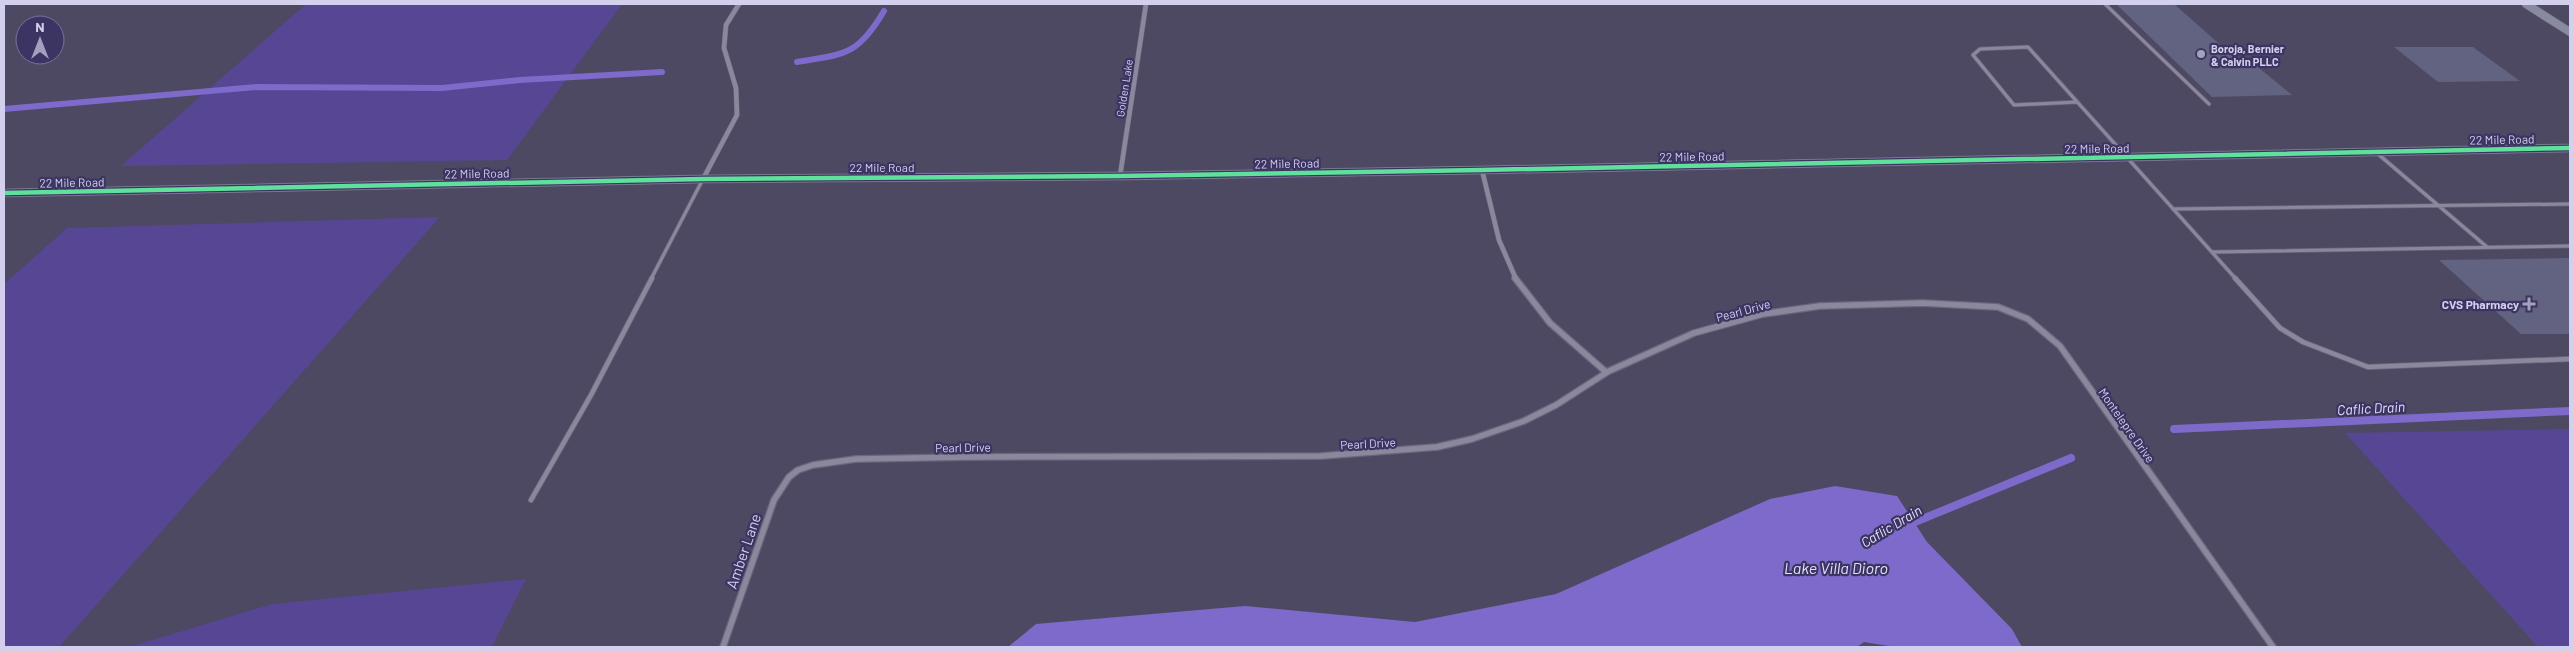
<svg xmlns="http://www.w3.org/2000/svg" width="2574" height="651" viewBox="0 0 2574 651" font-family="Barlow,sans-serif">
  <style>
    .green { fill: #574693 }
    .water { fill: #7d6aca }
    .lines { fill: none; stroke-linecap: round; stroke-linejoin: round }
    .stream-far1 { stroke: #7d6aca; stroke-width: 6 }
    .stream { stroke: #7d6aca; stroke-width: 8 }
    .building { fill: #616381 }
    .lane-far1-casing { stroke: #69667d; stroke-width: 4.5 }
    .lane-casing { stroke: #69667d; stroke-width: 6 }
    .street-far1-casing { stroke: #69667d; stroke-width: 5.5 }
    .street-casing { stroke: #69667d; stroke-width: 8 }
    .secondary-casing { stroke: #69667d; stroke-width: 9 }
    .lane-far1 { stroke: #8a889c; stroke-width: 3 }
    .lane { stroke: #8a889c; stroke-width: 4.5 }
    .street-far1 { stroke: #8a889c; stroke-width: 4.5 }
    .street { stroke: #8a889c; stroke-width: 5.5 }
    .secondary { stroke: #888a9e; stroke-width: 8 }
    .cycleway-casing { stroke: #3c3462; stroke-width: 7 }
    .cycleway { stroke: #60e19b; stroke-width: 4.5 }
    .poi-dot { fill: #a4a1bd; stroke: #3c3462; stroke-width: 2 }
    .labels { text-anchor: middle; dominant-baseline: central; stroke-width: 4.5; stroke-linejoin: round; paint-order: stroke }
    .far-poi-label { font-size: 11px; font-weight: bold; fill: #d3d0ed; stroke: #3c3462; text-anchor: start }
    .far-street-label { font-size: 11px; fill: #d3d0ed; stroke: #3c3462 }
    .street-label { font-size: 12px; fill: #d3d0ed; stroke: #3c3462 }
    .poi-label { font-size: 12px; font-weight: bold; fill: #d3d0ed; stroke: #3c3462; text-anchor: end }
    .water-label { font-size: 14px; font-style: italic; fill: #e3e0fb; stroke: #3c3462 }
    .near-street-label { font-size: 15px; fill: #d3d0ed; stroke: #3c3462 }
    .near-water-label { font-size: 16px; font-style: italic; fill: #e3e0fb; stroke: #3c3462 }
  </style>
  <rect width="100%" height="100%" fill="#4d4963"/>
  <path class="green" d="M306,4H622L507,160L121,166Z
    M440,217L59,647H4V284L67,228Z
    M2570,429V647H2538L2345,433Z
    M526,579L492,647H129L272,604Z"/>
  <path class="water" d="M1835,486L1897,496L1927,542L2012,629L2022,647H1895L1864,642L1857,647H1008L1036,624L1245,606L1415,622L1556,594L1770,499Z"/>
  <g class="lines">
    <path class="stream-far1" d="M797,62C846,54 858,55 884,11
      M4,109L257,87L442,88L520,80L662,72"/>
    <path class="stream" d="M2174,429L2570,411
      M1907,528L1915,522L2071,458"/>
  </g>
  <path class="building" d="M2116,4H2174L2241,63H2253L2292,95L2212,97Z
    M2394,47H2473L2520,81L2438,82Z
    M2570,258V334H2521L2439,260Z"/>
  <g class="lines">
    <defs>
      <path id="lane-far1" d="M2105,4L2209,104
        M2077,102L2014,105L1973,55L1980,49L2028,47L2236,279
        M2378,154L2487,247
        M2173,209L2570,204
        M2212,252L2570,246
        M651,279L703,179"/>
      <path id="lane" d="M2235,278L2280,328L2303,342L2368,367L2570,359
        M531,500L591,395L652,278"/>
      <path id="street-far1" d="M1482,170L1499,240L1516,279
        M1120,176L1146,4
        M703,179L737,115L736,88L724,48L726,25L739,4"/>
      <path id="street" d="M1515,278L1550,323L1606,372
        M723,647L774,500L789,477L798,470L813,465L856,459L968,457L1321,456L1437,447L1472,439L1524,421L1556,405L1609,371L1694,333L1763,314L1820,306L1923,303L1998,307L2028,319L2060,346L2273,647"/>
      <path id="secondary" d="M2526,4L2570,32
        M4,193L703,179L1120,176L1482,170L2570,148"/>
    </defs>
    <use href="#lane-far1" class="lane-far1-casing"/>
    <use href="#lane" class="lane-casing"/>
    <use href="#street-far1" class="street-far1-casing"/>
    <use href="#street" class="street-casing"/>
    <use href="#secondary" class="secondary-casing"/>
    <use href="#lane-far1" class="lane-far1"/>
    <use href="#lane" class="lane"/>
    <use href="#street-far1" class="street-far1"/>
    <use href="#street" class="street"/>
    <use href="#secondary" class="secondary"/>
    <defs>
      <path id="cycleway" d="M4,193L703,179L1120,176L1482,170L2570,148"/>
    </defs>
    <use href="#cycleway" class="cycleway-casing"/>
    <use href="#cycleway" class="cycleway"/>
  </g>
  <g class="poi-dot">
    <circle cx="2201" cy="54" r="5"/>
    <path d="M2526.5 296.5h5v5h5v5h-5v5h-5v-5h-5v-5h5z"/>
  </g>
  <g class="labels">
    <g class="far-poi-label">
      <text x="2211" y="48">Boroja, Bernier<tspan x="2211" dy="13">&amp; Calvin PLLC</tspan></text>
    </g>
    <g class="far-street-label">
      <text transform="translate(1124 88) rotate(-81)">Golden Lake</text>
    </g>
    <g class="street-label">
      <text transform="translate(2502 139) rotate(-1)">22 Mile Road</text>
      <text transform="translate(2097 148) rotate(-1)">22 Mile Road</text>
      <text transform="translate(1692 156) rotate(-1)">22 Mile Road</text>
      <text transform="translate(1287 163) rotate(-1)">22 Mile Road</text>
      <text x="882" y="167">22 Mile Road</text>
      <text transform="translate(477 173) rotate(-1)">22 Mile Road</text>
      <text transform="translate(72 182) rotate(-1)">22 Mile Road</text>
      <text transform="translate(1743 310) rotate(-15)">Pearl Drive</text>
      <text transform="translate(2127 425) rotate(55)">Montelepre Drive</text>
      <text transform="translate(1368 443) rotate(-3)">Pearl Drive</text>
      <text transform="translate(963 447) rotate(-1)">Pearl Drive</text>
    </g>
    <g class="poi-label">
      <text x="2519" y="304">CVS Pharmacy</text>
    </g>
    <g class="water-label">
      <text transform="translate(2371 408) rotate(-3)">Caflic Drain</text>
      <text transform="translate(1891 526) rotate(-31)">Caflic Drain</text>
    </g>
    <g class="near-street-label">
      <text transform="translate(743 551) rotate(-71)">Amber Lane</text>
    </g>
    <g class="near-water-label">
      <text x="1836" y="567">Lake Villa Dioro</text>
    </g>
  </g>
  <rect width="2574" height="651" fill="none" stroke="#d3d0ed" stroke-width="10"/>
  <g transform="translate(40 40)"><circle r="24" fill="#3c3462" stroke="#78729a"/>
  <path d="M0-4L9 19L0 12L-9 19Z" fill="#a4a1bd"/>
  <text y="-8" font-size="14" font-weight="bold" text-anchor="middle" fill="#d3d0ed">N</text>
  </g>
</svg>
